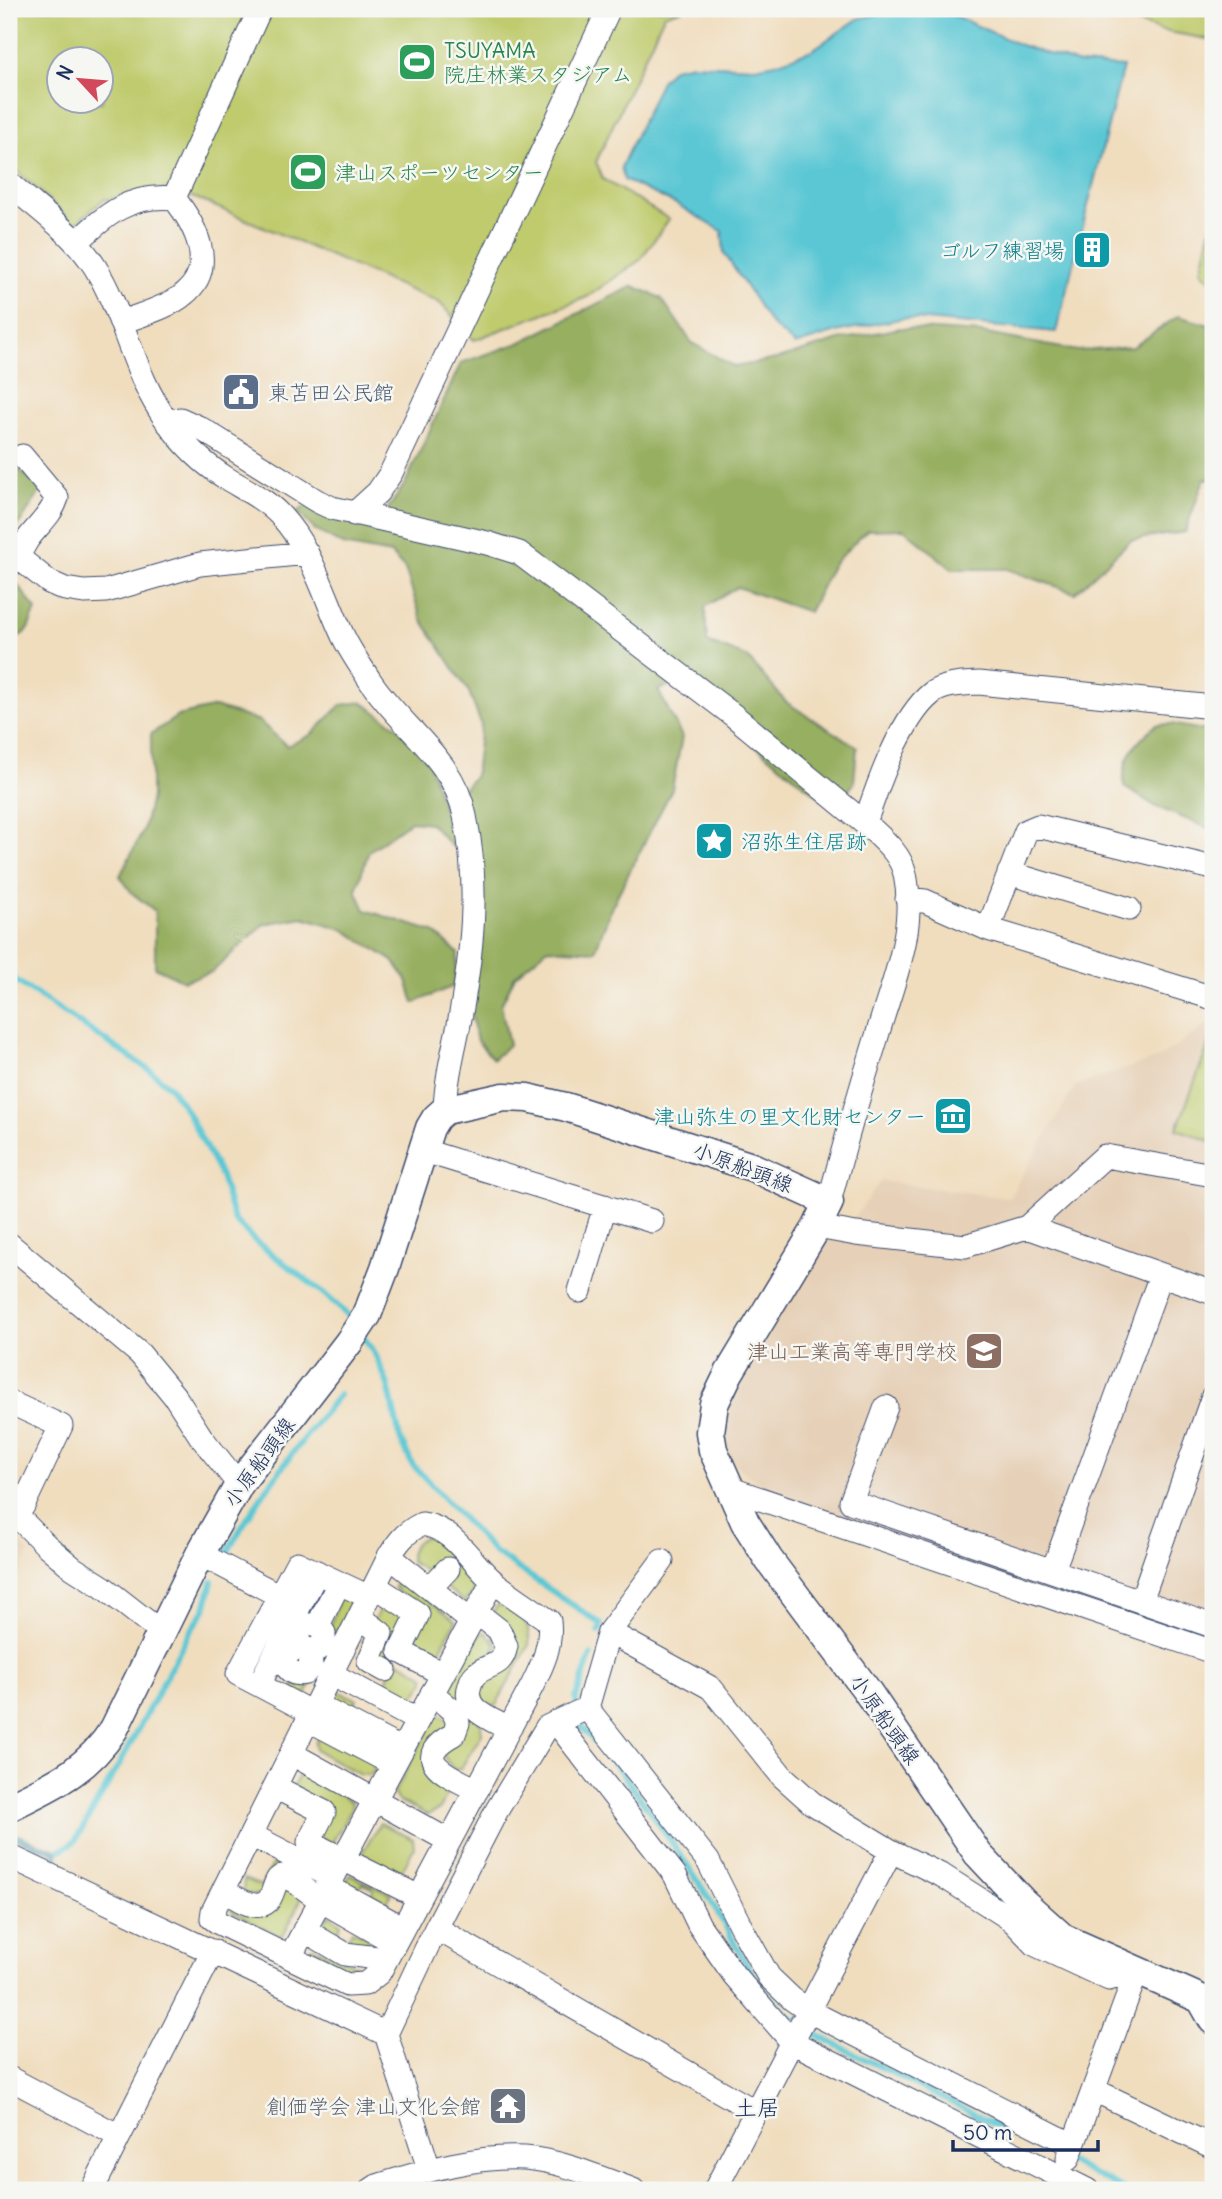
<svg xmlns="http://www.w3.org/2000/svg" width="1222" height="2199" viewBox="0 0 1222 2199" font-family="Delius,'Klee One',sans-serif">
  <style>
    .built { fill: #e6d0b7 }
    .green { fill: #bfcb6d; stroke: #6d7d66; stroke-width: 2; fill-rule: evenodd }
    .forest { fill: #97af60; stroke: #596f5f; stroke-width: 2 }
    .water { fill: #5bc7d4; stroke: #3b7b99; stroke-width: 2 }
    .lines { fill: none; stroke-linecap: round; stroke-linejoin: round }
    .stream { stroke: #5bc7d4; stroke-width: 6 }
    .minor-casing { stroke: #3b496c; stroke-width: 25 }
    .major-casing { stroke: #3b496c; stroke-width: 31 }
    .minor { stroke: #fff; stroke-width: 23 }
    .major { stroke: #fff; stroke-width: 28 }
    .labels { text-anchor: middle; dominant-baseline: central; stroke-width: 5; stroke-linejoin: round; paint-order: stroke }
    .leisure-label { font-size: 21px; fill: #27864d; stroke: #f6f6f2; text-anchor: start }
    .culture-label { font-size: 21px; fill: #0d838f; stroke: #f6f6f2; text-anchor: end }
    .service-label { font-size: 21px; fill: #4e5e75; stroke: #f6f6f2; text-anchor: start }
    .street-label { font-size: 21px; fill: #1b2f5e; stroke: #f6f6f2 }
    .education-label { font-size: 21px; fill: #785e54; stroke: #f6f6f2; text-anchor: end }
    .worship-label { font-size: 21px; fill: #5b616d; stroke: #f6f6f2; text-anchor: end }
    .neighbourhood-label { font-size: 23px; fill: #1b2f5e; stroke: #f6f6f2 }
  </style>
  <rect width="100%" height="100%" fill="#f6f6f2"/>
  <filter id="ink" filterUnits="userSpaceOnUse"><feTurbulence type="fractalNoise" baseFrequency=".0143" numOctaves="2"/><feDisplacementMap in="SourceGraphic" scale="14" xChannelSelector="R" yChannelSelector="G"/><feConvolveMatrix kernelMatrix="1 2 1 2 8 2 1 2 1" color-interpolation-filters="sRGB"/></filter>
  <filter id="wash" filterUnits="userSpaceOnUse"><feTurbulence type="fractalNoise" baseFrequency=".00686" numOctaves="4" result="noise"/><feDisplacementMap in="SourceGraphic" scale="28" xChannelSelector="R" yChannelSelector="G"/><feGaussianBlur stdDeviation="1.57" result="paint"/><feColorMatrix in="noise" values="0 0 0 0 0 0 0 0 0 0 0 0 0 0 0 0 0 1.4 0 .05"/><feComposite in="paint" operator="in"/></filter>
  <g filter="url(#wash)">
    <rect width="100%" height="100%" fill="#f0ddbe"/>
    <path class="built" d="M1213,1017V1644L799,1504L765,1487L735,1465L726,1452L721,1424L725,1406L815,1251L858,1213L880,1181L1009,1198L1075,1086L1160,1057L1198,1031Z
      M9,1531L29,1553L9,1596Z"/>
    <path class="green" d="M9,9H683L664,15L596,162L603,179L669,219L640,260L587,297L474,340L440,303L198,199L165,189L103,200L75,224L9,164ZM60,60H102V102H60Z
      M1095,9H1213V40L1163,31Z
      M1213,219V283L1201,271Z
      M1213,1033V1142L1177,1129Z
      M431,1535C446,1545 476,1576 473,1594L464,1602L431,1575L411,1562C407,1548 418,1538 431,1535Z
      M400,1578L456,1621L434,1660L414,1651L412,1643L429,1610L400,1594L394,1587Z
      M341,1594L350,1597L352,1608L340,1629L338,1628L307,1686L309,1689L307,1693L301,1694L293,1689L294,1686L328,1632Z
      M385,1604L408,1617L389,1655L425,1676V1681L413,1698L390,1690L386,1682L394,1662L374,1656V1620L382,1605Z
      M498,1605C519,1605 531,1626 529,1645L496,1705L485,1706L475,1685L497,1673L491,1614Z
      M485,1632L499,1646L474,1668L482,1734L461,1768L454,1770L439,1750L451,1743L447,1693L478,1636Z
      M339,1692L357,1699L354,1707L387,1724L391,1717L398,1722V1731L394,1734L334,1704L333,1699L335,1694Z
      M438,1712L452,1723L433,1741L451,1785L440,1809L428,1815L399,1801L394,1793Z
      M322,1732L377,1763L371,1775H361L316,1750L315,1743Z
      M306,1776L337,1792L352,1803L350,1812L330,1846L319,1837L294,1786L298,1777Z
      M380,1823L413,1839L414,1848L399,1876L364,1857L361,1859L360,1856Z
      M276,1859L313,1877L312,1880L263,1896L243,1893L244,1879L261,1886Z
      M350,1875L391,1893L384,1907L369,1899L374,1889L363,1883L355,1893L344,1886Z
      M283,1885L301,1896L300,1901L284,1934L279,1936L233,1912L231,1909L232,1905Z
      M329,1914L341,1924L337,1932L348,1938L352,1930L371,1938L365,1948L353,1945L323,1928Z
      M312,1947L357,1966L341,1970L309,1954Z"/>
    <path class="forest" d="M633,286L661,298L692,343L735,367L781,358L839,340L901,328L981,333L1078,351L1133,347L1178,316L1213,326V479H1204L1185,532L1131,540L1075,593L1007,569H952L904,529L867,530L833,564L809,612L737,587L705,607L707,642L747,657L786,702L857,747L854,783L835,809L676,683L658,690L682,737L672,789L612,906L595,951L548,948L515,976L501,1005L509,1045L493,1059L477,1041L471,1014L479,855L450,845L430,823L411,821L369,851L356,890L365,910L434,932L458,953L454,986L414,1003L407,980L393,961L343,929L303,917L264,924L212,972L184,981L155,967V911L132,893L120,876L143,831L151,797V734L178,716L215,707L259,721L287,746L311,735L341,705L362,702L403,731L429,763L444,810L475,776L481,724L469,692L421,618L405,569L391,554L343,545L315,530L297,512L306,506L387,510L405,484L461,363L519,343Z
      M9,458L18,469L42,489L9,540Z
      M9,573L36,610L27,631L9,643Z
      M1171,724L1213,732V830L1157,807L1124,787C1122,756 1134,745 1156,725Z"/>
    <path class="water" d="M899,9L953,15L1020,45L1079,64L1123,67L1056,332L904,318L840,331L795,345L770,323L724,253L722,231L674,203L624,180L621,167L661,81L673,68L693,64L755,67L776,63L812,50L858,19Z
      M9,1832L59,1851L56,1864L53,1865L55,1853L9,1836Z"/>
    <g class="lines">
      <path class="stream" d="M9,976L151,1071L170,1087L186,1110L221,1176L234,1220L256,1242L321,1291L354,1321
        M363,1336L376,1356L388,1385L400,1438L412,1464L494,1552L601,1624L599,1632
        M227,1553C258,1496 297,1445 339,1395
        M577,1708L576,1698L591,1655
        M578,1719L579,1724C594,1742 611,1758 625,1777C653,1815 681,1855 707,1895C745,1953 749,1993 813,2033L1125,2190
        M61,1850L75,1841L119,1765L187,1637L205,1609L212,1582"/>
    </g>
  </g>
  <g filter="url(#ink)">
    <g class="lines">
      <defs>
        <path id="minor" d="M9,183C38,210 74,233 95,267C125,316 133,375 167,421C183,444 202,463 226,478C244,489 265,499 280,515C312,549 324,595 343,636C350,651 360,665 369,679C399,726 454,758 465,816C480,887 472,954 459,1024C453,1053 446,1080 445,1110
          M76,243C107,214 129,194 174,198L260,9
          M122,322C140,315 169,307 183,295C218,268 196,226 174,198
          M167,422L180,419L200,428L317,501L332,508L487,543L519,553L733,715L874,831C887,843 901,856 905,874C917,931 892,983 877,1036C860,1091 844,1146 829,1202
          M22,456L57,498C50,521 24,534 19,558L49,582L65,589L84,592L106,591L200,564L307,553
          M354,514L378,492L391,473L609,9
          M865,823C877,787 901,717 932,693C944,684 964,684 979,683L1213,707
          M1009,873L1129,909
          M907,899L925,901L988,929L1213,998
          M988,929L1026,831L1038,826L1213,868
          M421,1150L652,1221
          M817,1227L856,1234L965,1246L1027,1227L1213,1293
          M1027,1227L1105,1156L1213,1175
          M9,1244L140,1354L176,1398L201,1437L233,1477L240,1483
          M580,1291L605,1206
          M9,1402L61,1426L23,1506L16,1514
          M886,1407L851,1502L1213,1626
          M728,1488L1213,1652
          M9,1508L46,1545L73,1568L103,1587L148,1622L162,1628
          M422,1524C454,1528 471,1563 494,1582C512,1596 531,1608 549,1621C552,1645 543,1664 532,1686L379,1973L365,1984L347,1985L219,1923L212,1918L213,1911L388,1559C397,1543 405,1532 422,1524Z
          M200,1554L280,1596
          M389,1556L471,1621
          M1053,1570L1161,1275
          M375,1586L418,1614L400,1651L442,1674
          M430,1588L448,1569
          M1141,1601L1213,1396
          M476,1612L499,1630L506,1646C502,1669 487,1663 475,1675C473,1677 471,1681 470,1685C461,1710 491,1719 509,1729
          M360,1617L381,1633L369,1661L385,1670
          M318,1625L339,1583
          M609,1632L662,1561
          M303,1648L295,1647L286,1656C283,1669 293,1676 305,1673L311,1665L310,1653L300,1646L297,1637L303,1626L316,1624L324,1633V1642L318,1649L307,1650
          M331,1674L417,1720
          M259,1685L317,1572
          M432,1693L453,1711L458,1723L454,1734C406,1760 450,1776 477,1790
          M316,1705L401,1749
          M587,1708L708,1861L741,1927L769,1977L792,1999L809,2011L1073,2145
          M312,1713L238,1674L297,1563L369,1597
          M309,1720L393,1764
          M556,1722L675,1875L699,1925L734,1975L792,2042L1087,2190
          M292,1754L449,1841
          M275,1787L324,1812L309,1842L419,1897
          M251,1835L332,1877
          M9,1856L386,2034
          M327,1886L403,1928
          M224,1890C235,1897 255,1913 268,1901C273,1895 274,1885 278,1879L282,1876L294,1881L320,1900L395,1943
          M436,1928L756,2112
          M304,1930L345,1954L386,1959
          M290,1957L493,1581
          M9,2078L119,2136
          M1094,2090L1213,2147
          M1068,2159L1137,1971
          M429,2169L386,2034L436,1928L497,1810L547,1727L587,1708L609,1632L711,1688L782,1776L812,1803L891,1851L943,1876L1012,1920L1036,1945L1109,1979L1137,1971
          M92,2190L213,1951
          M371,2190L377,2186C425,2171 474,2155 525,2158C562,2161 598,2177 633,2190
          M715,2190L891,1851"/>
        <path id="major" d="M9,1807C53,1785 86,1772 114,1729L200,1554L240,1483L349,1342L367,1315L385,1268L430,1128L436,1118L445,1110L504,1097L528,1098L566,1107L752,1167L829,1202L817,1227L729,1373L714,1404L710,1432L713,1450L745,1522L769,1560L865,1688L978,1854L1024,1903L1063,1938L1201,1999L1213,2020"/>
      </defs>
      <use href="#minor" class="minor-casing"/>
      <use href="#major" class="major-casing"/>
      <use href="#minor" class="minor"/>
      <use href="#major" class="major"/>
    </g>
  </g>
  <defs>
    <symbol id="stadium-square" viewBox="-11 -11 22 22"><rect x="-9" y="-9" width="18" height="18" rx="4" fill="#2e9e5b" stroke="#f6f6f2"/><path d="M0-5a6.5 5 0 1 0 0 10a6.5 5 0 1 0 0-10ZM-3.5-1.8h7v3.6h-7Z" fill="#fff"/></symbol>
    <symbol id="building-square" viewBox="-11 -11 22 22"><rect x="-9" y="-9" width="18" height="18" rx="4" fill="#0f9aa8" stroke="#f6f6f2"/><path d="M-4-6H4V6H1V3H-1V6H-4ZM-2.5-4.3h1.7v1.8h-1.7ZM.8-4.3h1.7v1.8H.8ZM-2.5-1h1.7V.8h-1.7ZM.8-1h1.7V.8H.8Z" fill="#fff"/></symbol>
    <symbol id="civic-square" viewBox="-11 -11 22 22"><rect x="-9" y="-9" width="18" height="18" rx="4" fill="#5c6f8a" stroke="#f6f6f2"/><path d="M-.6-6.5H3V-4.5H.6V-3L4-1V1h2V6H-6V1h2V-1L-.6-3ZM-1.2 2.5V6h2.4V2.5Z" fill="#fff"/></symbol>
    <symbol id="sight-square" viewBox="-11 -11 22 22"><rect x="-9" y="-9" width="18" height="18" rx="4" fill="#0f9aa8" stroke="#f6f6f2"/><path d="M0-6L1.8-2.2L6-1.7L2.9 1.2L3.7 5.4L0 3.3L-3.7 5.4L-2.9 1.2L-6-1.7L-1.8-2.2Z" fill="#fff"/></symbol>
    <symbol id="museum-square" viewBox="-11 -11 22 22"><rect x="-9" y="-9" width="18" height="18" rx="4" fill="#0f9aa8" stroke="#f6f6f2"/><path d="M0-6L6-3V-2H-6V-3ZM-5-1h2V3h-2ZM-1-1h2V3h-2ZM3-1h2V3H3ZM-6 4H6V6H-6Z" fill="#fff"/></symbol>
    <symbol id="university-square" viewBox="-11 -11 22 22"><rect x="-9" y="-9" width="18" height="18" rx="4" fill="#8d6e63" stroke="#f6f6f2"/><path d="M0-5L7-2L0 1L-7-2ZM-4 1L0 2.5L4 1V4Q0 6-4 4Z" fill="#fff"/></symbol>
    <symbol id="temple-square" viewBox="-11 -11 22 22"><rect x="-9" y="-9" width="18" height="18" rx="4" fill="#6b7280" stroke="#f6f6f2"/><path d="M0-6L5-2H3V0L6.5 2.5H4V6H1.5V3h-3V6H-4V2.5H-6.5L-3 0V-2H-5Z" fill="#fff"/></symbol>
  </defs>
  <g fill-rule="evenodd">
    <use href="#stadium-square" x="395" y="40" width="44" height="44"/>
    <use href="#stadium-square" x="286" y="150" width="44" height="44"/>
    <use href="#building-square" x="1070" y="228" width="44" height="44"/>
    <use href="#civic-square" x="219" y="370" width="44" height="44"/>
    <use href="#sight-square" x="692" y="819" width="44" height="44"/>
    <use href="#museum-square" x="931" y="1094" width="44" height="44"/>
    <use href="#university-square" x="962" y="1329" width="44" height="44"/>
    <use href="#temple-square" x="486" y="2084" width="44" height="44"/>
  </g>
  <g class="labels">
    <g class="leisure-label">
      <text x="444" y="50">TSUYAMA<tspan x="444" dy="24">院庄林業スタジアム</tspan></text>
      <text x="335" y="172">津山スポーツセンター</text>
    </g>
    <g class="culture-label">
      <text x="1065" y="250">ゴルフ練習場</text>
      <text x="741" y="841" text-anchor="start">沼弥生住居跡</text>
      <text x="926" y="1116">津山弥生の里文化財センター</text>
    </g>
    <g class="service-label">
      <text x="268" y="392">東苫田公民館</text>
    </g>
    <g class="street-label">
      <text transform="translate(743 1167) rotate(21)">小原船頭線</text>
      <text transform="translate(259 1462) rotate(-54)">小原船頭線</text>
      <text transform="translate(885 1719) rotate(55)">小原船頭線</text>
    </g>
    <g class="education-label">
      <text x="957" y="1351">津山工業高等専門学校</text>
    </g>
    <g class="worship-label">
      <text x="481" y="2106">創価学会 津山文化会館</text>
    </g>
    <g class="neighbourhood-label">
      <text x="757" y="2107">土居</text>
    </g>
  </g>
  <rect width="1222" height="2199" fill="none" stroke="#f6f6f2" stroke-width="35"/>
  <g transform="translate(80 80) rotate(296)"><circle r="33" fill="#f6f6f2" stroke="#9ea6b7" stroke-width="2"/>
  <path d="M0-5L12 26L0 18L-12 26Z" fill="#d1495b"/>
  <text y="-10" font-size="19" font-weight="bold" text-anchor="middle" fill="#1b2f5e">N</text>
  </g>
  <path d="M953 2140v10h145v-10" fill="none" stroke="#1b2f5e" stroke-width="3.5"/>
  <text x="963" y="2140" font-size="21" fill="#1b2f5e" stroke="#f6f6f2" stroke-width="5" paint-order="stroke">50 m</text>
</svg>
